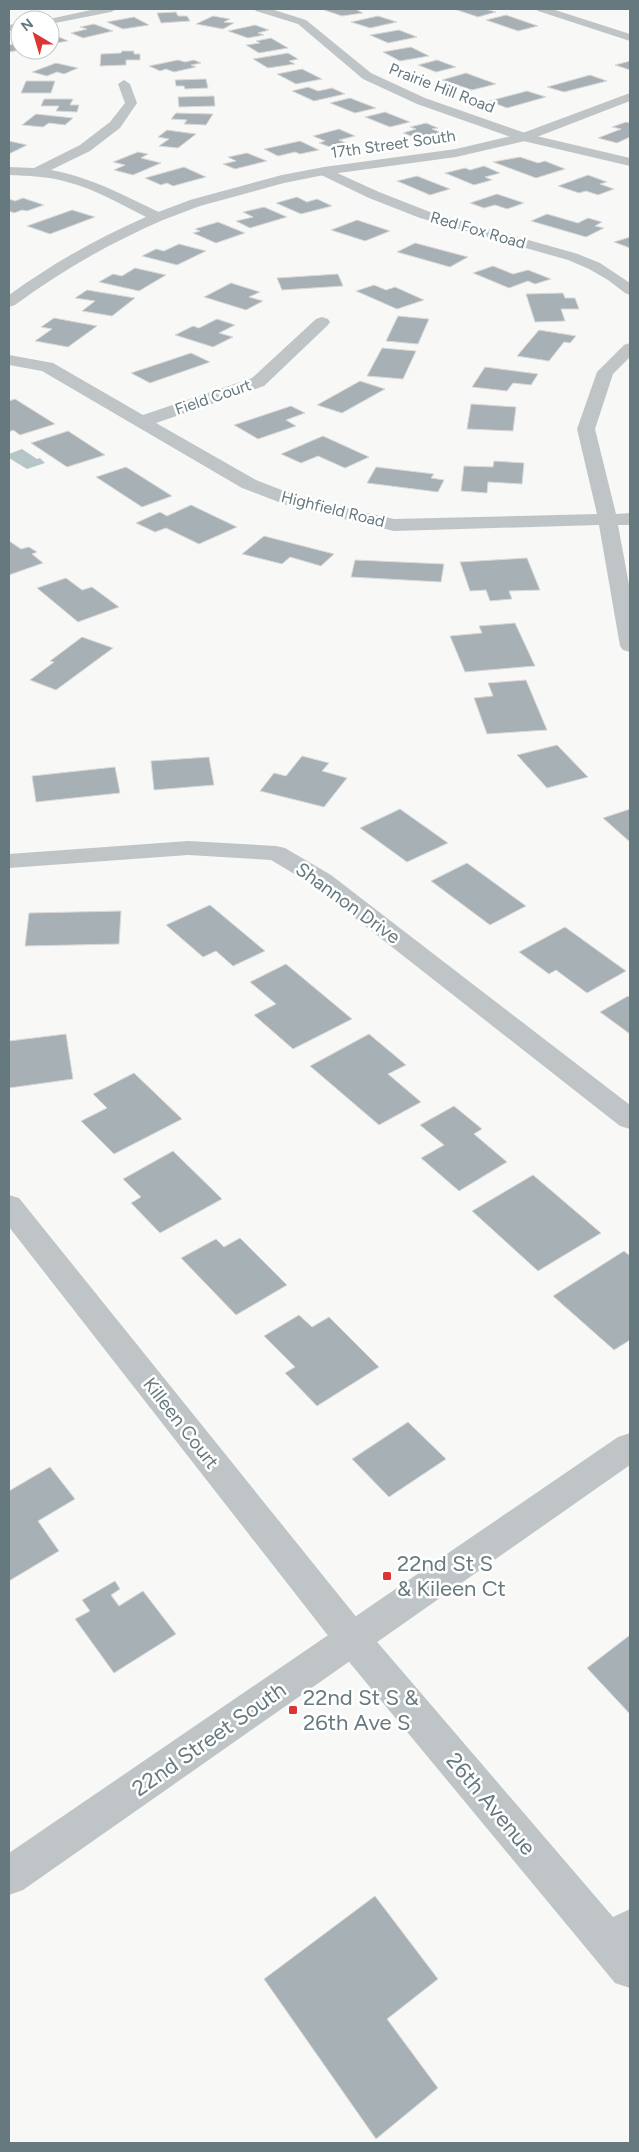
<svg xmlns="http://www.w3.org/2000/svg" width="639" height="2152" viewBox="0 0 639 2152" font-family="Figtree,sans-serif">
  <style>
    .water { fill: #b6c5c7 }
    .building { fill: #a7b1b5; stroke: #dad9d8 }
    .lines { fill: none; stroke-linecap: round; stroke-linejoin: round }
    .minor { fill: #bfc5c7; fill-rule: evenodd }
    .tertiary { fill: #bfc5c7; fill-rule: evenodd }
    .poi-dot { fill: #da3734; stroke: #fff; stroke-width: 2 }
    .labels { text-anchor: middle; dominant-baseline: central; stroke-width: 5; stroke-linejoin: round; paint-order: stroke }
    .far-street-label { font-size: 16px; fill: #65797f; stroke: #fff }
    .street-label { font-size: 19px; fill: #65797f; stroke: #fff }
    .near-poi-label { font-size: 22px; fill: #65797f; stroke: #fff; text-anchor: start }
    .near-street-label { font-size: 22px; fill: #65797f; stroke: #fff }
  </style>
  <rect width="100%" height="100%" fill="#f8f8f6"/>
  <path class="water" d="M22,449L37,459L40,458L45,463L27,469L9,458V454Z"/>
  <path class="building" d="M334,9H355L363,13L342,16L324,10Z
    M454,9H485L496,12L478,17Z
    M176,12L178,16H187L190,21L161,23L157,13Z
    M506,15L538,26L518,31L486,20Z
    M213,16L230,19L224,22L234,23L223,29L196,24Z
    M378,16L397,22L370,28L351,22Z
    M134,17L149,25L123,29L107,22Z
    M94,24L113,31L83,38L71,33L87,29L80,27Z
    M255,25L269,30L258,33L264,35L248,38L228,31Z
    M399,30L417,37L388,43L370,35Z
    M57,36L68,41L50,44V38Z
    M271,38L288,48L259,53L246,45L260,43L256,41Z
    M17,43L20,45V50L9,52V45Z
    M411,47L429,56L400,61L383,52Z
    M122,51H134V54H140V60H126V65L100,66L101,54L121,53Z
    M288,53L298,59L289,61L295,64L268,68L253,59Z
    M178,60L185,62L194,60L201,63L191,65L196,67L174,72L166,69L160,71L149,66Z
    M437,60L456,67L436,72L418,65Z
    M630,61V70L615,65Z
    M56,63L78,68L64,74L57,72L47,76L32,72Z
    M302,69L322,79L296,84L277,74Z
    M466,73L496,84L472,90L442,80Z
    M590,75L607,81L564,92L547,87Z
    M206,79L208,88L185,89L184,86H176L175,80Z
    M26,81H55L51,93H21Z
    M308,87L318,91L332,88L345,94L314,101L292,91Z
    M527,91L546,97L507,108L489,101Z
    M214,96L215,106L179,107L178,97Z
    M350,98L376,108L355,113L330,103Z
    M44,99H73L70,105H79L77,112L56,111L59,106H41Z
    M385,112L410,122L390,127L365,117Z
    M176,113L213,114L206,125L184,124L187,120L171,119Z
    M36,114L73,118L65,125L49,123L43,127L22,125Z
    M626,122L630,123V137L617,143L598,138L621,129L612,127Z
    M426,123L438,128L432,129L445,134L422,140L403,133L416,129L410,127Z
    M339,129L355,136L339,140L349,144L333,148L319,143L325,141L313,136Z
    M167,130L196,134L178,148L159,146L169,139L158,137Z
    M9,141L27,145L9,154Z
    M300,141L319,150L300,154L295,152L278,156L264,149Z
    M138,152L148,154L141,158L161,163L133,175L114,170L125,165L113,162Z
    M247,153L267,161L235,169L223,164L236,161L228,157Z
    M520,157L538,163L545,161L565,169L536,178L493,162Z
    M484,166L500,173L485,177L492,180L474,185L445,173L465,168L470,170Z
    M184,167L206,177L173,186L167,183L161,185L145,178Z
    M588,175L607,182L600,184L614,189L598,195L586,191L579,193L558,186Z
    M417,176L450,189L430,195L397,181Z
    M497,194L524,203L507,209L495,205L484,208L470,203Z
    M297,197L307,202L317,199L332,206L301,214L276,203Z
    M23,198L44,205L27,211L22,210L14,213L9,211V199L15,201Z
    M264,207L287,217L250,228L236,221L253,217L243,212Z
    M72,210L95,217L50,234L27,226Z
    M547,214L578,223L588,218L602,222L595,226L604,228L586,237L531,221Z
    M357,220L390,231L365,241L331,230Z
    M218,222L245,233L216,243L193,233L200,231L195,229Z
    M630,237V248L614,242Z
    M415,243L468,257L450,267L397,252Z
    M179,244L206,251L177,265L142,256L156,249L164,251Z
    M493,266L513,274L528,270L551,279L535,284L528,281L509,288L473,273Z
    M135,268L166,275L139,291L99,282L113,274L122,276Z
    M338,274L343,286L282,290L277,278Z
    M231,283L260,292L249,297L263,301L246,310L204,297Z
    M374,285L386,290L395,287L424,300L397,309L356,291Z
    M87,290L135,298L112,316L82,311L95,301L75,298Z
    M563,293L565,298H575L579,309H561L565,321L535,322L526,294Z
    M398,316L429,319L418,344L386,341Z
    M54,318L97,326L68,347L35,341L52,329L41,327Z
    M217,319L235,325L219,333L233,337L213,347L175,335L193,326L199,328Z
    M539,330L576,336L570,343L564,342L549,361L517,356Z
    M382,348L416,351L403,379L367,376Z
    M191,353L210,362L150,383L131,373Z
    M485,367L538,374L531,385L513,383L507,391L472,387Z
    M360,381L385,389L342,413L317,405Z
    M15,399L55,424L20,435L13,430L9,432V401Z
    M471,404L516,407L513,431L467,429Z
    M291,406L305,413L286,420L296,426L258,439L234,425Z
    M68,431L105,455L67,467L31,443Z
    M323,436L369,457L345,468L318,456L301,463L281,454Z
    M494,461L524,463L522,484L488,482L487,493L461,491L464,466L493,467Z
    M126,467L172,496L142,507L96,477Z
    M376,467L434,474L431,478L444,480L438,492L367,483Z
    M191,505L237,527L199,544L166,528L155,532L136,523L160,512L167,516Z
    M264,536L334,554L321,566L290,557L282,564L242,554Z
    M9,541L21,549L29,547L37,552L32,554L43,563L9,575Z
    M527,558L540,590L509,591L512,599L490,601L486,590L470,591L460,562Z
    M355,560L444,564L441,582L351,577Z
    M66,578L82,590L92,587L119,607L78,622L37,588Z
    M515,623L535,666L465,672L450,636L482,633L479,626Z
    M82,637L113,648L56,690L30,680L54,662L50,661Z
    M526,680L547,730L487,734L474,698L493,696L488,683Z
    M557,745L588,777L547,788L517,755Z
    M302,756L329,763L322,771L347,778L324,807L260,791L274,773L286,776Z
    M209,757L214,785L154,790L151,761Z
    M115,767L120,793L36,802L32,776Z
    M400,809L448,843L407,862L360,828Z
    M630,809V842L603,818Z
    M467,863L526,906L490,925L431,881Z
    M210,905L265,951L233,966L216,951L203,957L166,925Z
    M121,911L119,944L25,946L29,913Z
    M565,927L626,971L587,993L556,970L549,974L519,952Z
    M286,964L352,1019L293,1049L254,1015L276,1004L250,982Z
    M628,996L630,998V1034L600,1012Z
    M66,1034L73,1079L9,1088V1041Z
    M369,1034L406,1065L388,1074L421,1102L379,1125L310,1066Z
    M134,1073L182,1119L114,1154L81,1121L107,1108L93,1094Z
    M454,1106L482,1129L474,1134L507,1162L459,1191L421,1158L444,1145L420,1125Z
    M173,1151L222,1199L160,1233L131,1203L141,1197L123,1179Z
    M533,1175L601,1233L538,1271L472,1211Z
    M240,1238L287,1285L236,1315L181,1258L216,1239L224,1247Z
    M624,1251L630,1256V1340L614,1350L553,1296Z
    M299,1315L312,1327L329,1317L379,1367L317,1406L285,1373L295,1367L264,1336Z
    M408,1422L446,1459L389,1497L352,1459Z
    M50,1467L75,1499L38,1521L59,1551L9,1581V1491Z
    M115,1581L120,1589L111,1595L119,1606L143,1591L176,1634L114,1673L75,1619L90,1611L82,1600Z
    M630,1635V1714L587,1668Z
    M375,1896L438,1979L387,2019L438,2088L376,2139L264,1979Z"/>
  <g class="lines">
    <path class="minor" d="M95,9H117L111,12L50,24V20H45Z
      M254,9H271L306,20L371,73L425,98L528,134L630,158V166L519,140L417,104L363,79L298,24L256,11Z
      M536,9H552L630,34V41L538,11Z
      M20,23V29L9,31V25Z
      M124,80L130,84L137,103L120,128L90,151L51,170C91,177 127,197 163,214L165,217L163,220C110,243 61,271 15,305L9,307V295C52,264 97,238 146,217C120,204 95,189 67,182C48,176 28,176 9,175V167L34,168L80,145L110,122L125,103L118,84Z
      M324,167L379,192L430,212L578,254L600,263L630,283V295L625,293L608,280L589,269L568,260L420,218L369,198L319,174L317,171Z
      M322,317L328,319L330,322L328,325L264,386L156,423L256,480L302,498L394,519L597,514L577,429L597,372L624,345L630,343V357L613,374L595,429L616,514L630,513V525H618L630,590V652L623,650L620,646L599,525L394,531L289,506L242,488L42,371L9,365V355L53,363L143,415L252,378L316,319Z
      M188,841L276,846L285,848L331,875L630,1105V1129L620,1126L313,885L271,860L188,855L9,868V854Z
      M9,1195L19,1198L366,1629L613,1917L630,1909V1988L615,1983L340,1651L9,1227Z"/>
    <path class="tertiary" d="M630,93V101L529,140L456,157L324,175L284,183L200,206L163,220H153L151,217L153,214L190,200L282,175L324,167L456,149L520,134Z
      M630,1433V1465L23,1890L9,1895V1853L618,1437Z"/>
  </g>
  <g class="poi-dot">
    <rect x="382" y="1571" width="10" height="10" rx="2.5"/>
    <rect x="288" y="1705" width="10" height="10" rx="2.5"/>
  </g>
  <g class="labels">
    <g class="far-street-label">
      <text transform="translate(442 88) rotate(21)">Prairie Hill Road</text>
      <text transform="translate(393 144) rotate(-8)">17th Street South</text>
      <text transform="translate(478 230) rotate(16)">Red Fox Road</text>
      <text transform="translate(213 397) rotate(-19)">Field Court</text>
      <text transform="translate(333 509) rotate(14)">Highfield Road</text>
    </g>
    <g class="street-label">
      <text transform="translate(348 903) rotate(36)">Shannon Drive</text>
      <text transform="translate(181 1423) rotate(52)">Killeen Court</text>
    </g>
    <g class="near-poi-label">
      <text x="397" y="1563">22nd St S<tspan x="397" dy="25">&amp; Kileen Ct</tspan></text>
      <text x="303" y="1697">22nd St S &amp;<tspan x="303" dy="25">26th Ave S</tspan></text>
    </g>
    <g class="near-street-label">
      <text transform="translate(209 1739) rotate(-35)">22nd Street South</text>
      <text transform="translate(491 1804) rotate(50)">26th Avenue</text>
    </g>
  </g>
  <rect width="639" height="2152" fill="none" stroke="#65797f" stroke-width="20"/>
  <g transform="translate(35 35) rotate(322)"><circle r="24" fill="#ffffff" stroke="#c1c9cc"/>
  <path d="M0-4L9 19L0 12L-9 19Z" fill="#da3734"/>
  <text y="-8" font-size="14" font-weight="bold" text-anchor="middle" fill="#65797f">N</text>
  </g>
</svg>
